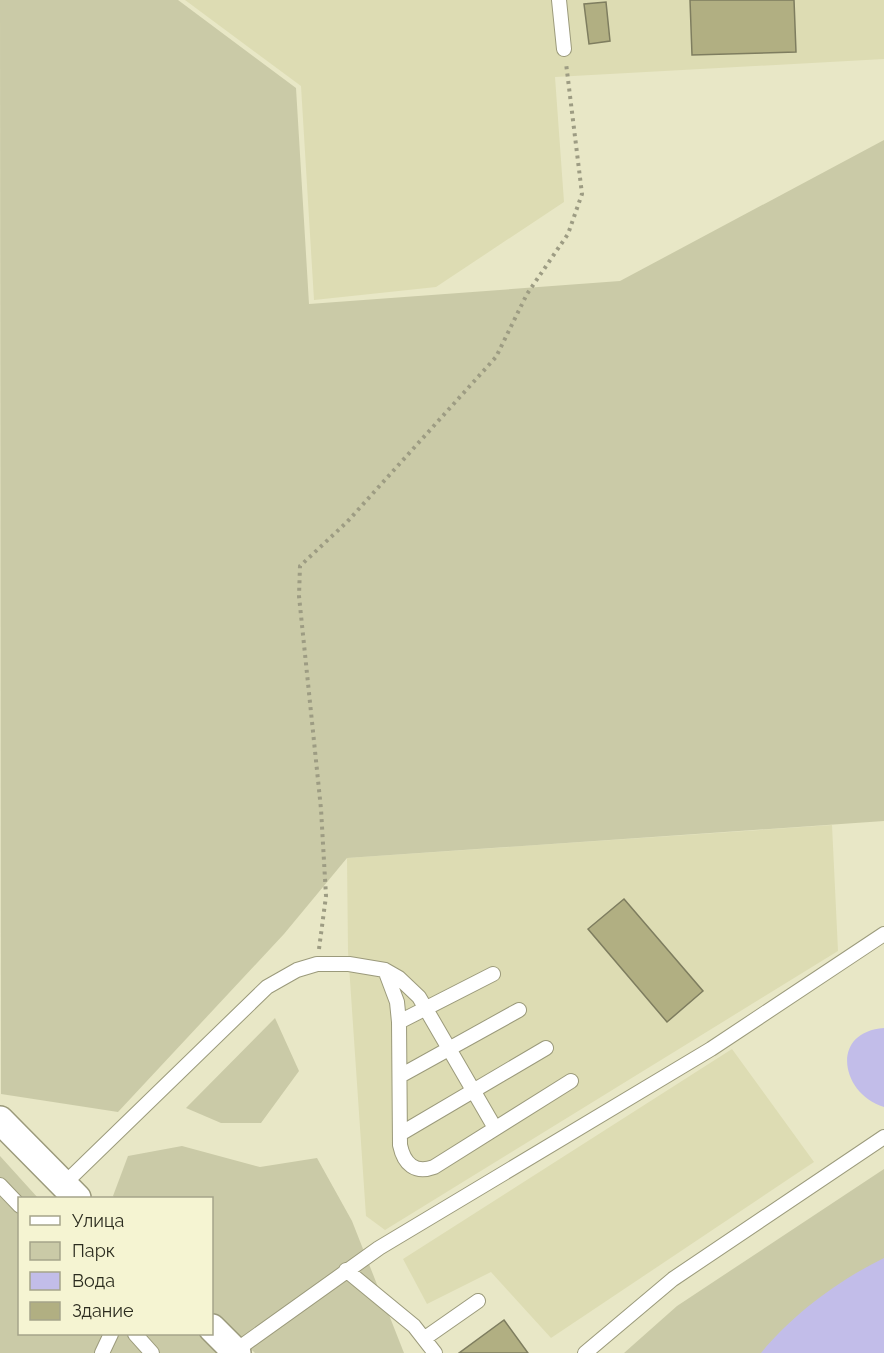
<svg xmlns="http://www.w3.org/2000/svg" width="884" height="1353" viewBox="0 0 884 1353" font-family="Raleway,sans-serif">
  <style>
    .built { fill: #dddcb3 }
    .green { fill: #cacaa7 }
    .water { fill: #c2bde9 }
    .building { fill: #b1af82; stroke: #7e7d5f; stroke-width: 1.5 }
    .lines { fill: none; stroke-linecap: round; stroke-linejoin: round }
    .lane-casing { stroke: #9b9a7b; stroke-width: 16 }
    .street-casing { stroke: #9b9a7b; stroke-width: 30 }
    .path { stroke: #9d9c83; stroke-width: 4; stroke-dasharray: 3 4.5; stroke-linecap: butt }
    .lane { stroke: #fff; stroke-width: 14 }
    .street { stroke: #fff; stroke-width: 27 }
  </style>
  <rect width="100%" height="100%" fill="#e8e7c6"/>
  <path class="built" d="M185,0H884V59L555,77L564,202L436,287L314,300L301,86Z
    M832,825L838,951L385,1230L366,1216L348,951L347,858Z
    M732,1049L814,1162L551,1338L491,1272L427,1304L403,1259Z"/>
  <path class="green" d="M0,0H178L296,88L309,304L620,281L884,140V821L347,858L284,934L118,1112L1,1094Z
    M275,1018L299,1071L261,1123H221L186,1108Z
    M182,1146L260,1167L317,1158L352,1221L404,1353H255L212,1312V1198H115L113,1196L128,1156Z
    M0,1156L38,1198H20V1334H197L218,1353H0Z
    M884,1169V1353H624L677,1306Z"/>
  <path class="water" d="M884,1028V1107C841,1094 829,1032 884,1028Z
    M884,1258V1353H761C793,1314 839,1280 884,1258Z"/>
  <path class="building" d="M690,0H794L796,52L692,55Z
    M606,2L610,41L589,44L584,4Z
    M624,899L703,991L667,1022L588,929Z
    M504,1320L528,1353H459Z"/>
  <g class="lines">
    <defs>
      <path id="lane" d="M559,0L564,49
        M385,970L397,1002L399,1022L400,1145C404,1164 415,1174 434,1167L571,1081
        M399,1022L493,974
        M400,1076L519,1010
        M400,1134L546,1048
        M0,1185L20,1206
        M63,1185L267,987L297,970L317,964H349L385,970L399,978L419,997L495,1128
        M346,1270L414,1326L435,1353
        M135,1334L152,1353
        M425,1338L478,1301
        M235,1351L379,1248L711,1049L884,934
        M102,1353L111,1334
        M585,1353L673,1279L884,1137"/>
      <path id="street" d="M0,1120L77,1198
        M212,1328L237,1353"/>
    </defs>
    <use href="#lane" class="lane-casing"/>
    <use href="#street" class="street-casing"/>
    <path class="path" d="M319,949L326,896L321,809L299,596L300,566L347,522L496,357L527,294L568,234L582,194L566,63"/>
    <use href="#lane" class="lane"/>
    <use href="#street" class="street"/>
  </g>
  <rect x="18" y="1197" width="195" height="138" fill="#f5f4d2" stroke="#a5a48a" stroke-width="1.5"/>
  <rect x="30" y="1216" width="30" height="9" fill="#ffffff" stroke="#a5a48a" stroke-width="1.5"/>
  <text x="72" y="1227" font-size="18" fill="#2c2c1f">Улица</text>
  <rect x="30" y="1242" width="30" height="18" fill="#cacaa7" stroke="#a5a48a" stroke-width="1.5"/>
  <text x="72" y="1257" font-size="18" fill="#2c2c1f">Парк</text>
  <rect x="30" y="1272" width="30" height="18" fill="#c2bde9" stroke="#a5a48a" stroke-width="1.5"/>
  <text x="72" y="1287" font-size="18" fill="#2c2c1f">Вода</text>
  <rect x="30" y="1302" width="30" height="18" fill="#b1af82" stroke="#a5a48a" stroke-width="1.5"/>
  <text x="72" y="1317" font-size="18" fill="#2c2c1f">Здание</text>
</svg>
